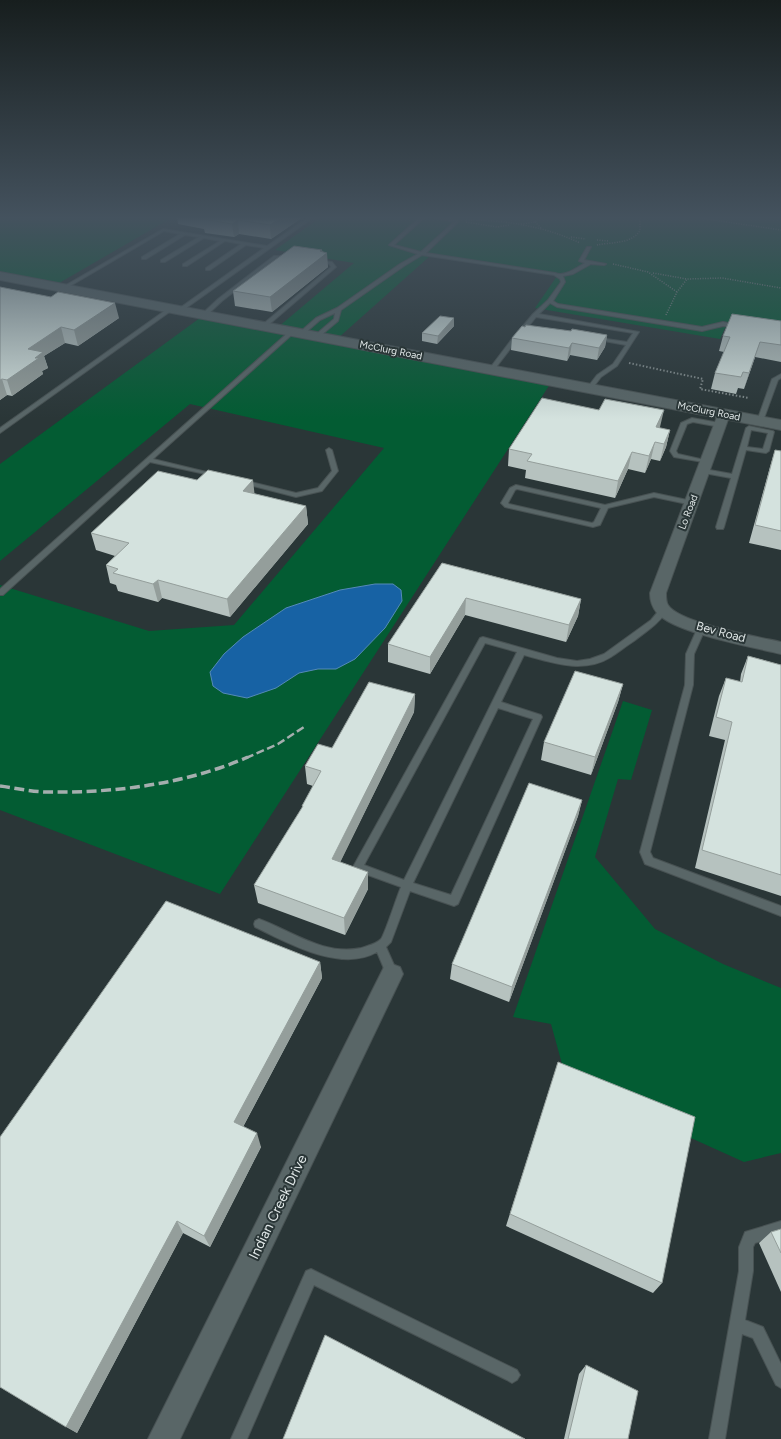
<svg xmlns="http://www.w3.org/2000/svg" width="781" height="1439" viewBox="0 0 781 1439" font-family="Figtree,sans-serif">
  <style>
    .green { fill: #035c33; fill-rule: evenodd }
    .water { fill: #1762a4; stroke: #548ab8 }
    .lines { fill: none; stroke-linecap: round; stroke-linejoin: round }
    .service-casing { stroke: #485253; stroke-width: 2 }
    .minor-casing { stroke: #485253; stroke-width: 2 }
    .tertiary-casing { stroke: #485253; stroke-width: 2 }
    .path-far1 { stroke: #828c8c; stroke-width: 1.5; stroke-dasharray: 1 1.5; stroke-linecap: butt }
    .path { stroke: #828c8c; stroke-width: 2; stroke-dasharray: 1.5 2; stroke-linecap: butt }
    .service { fill: #596667; fill-rule: evenodd }
    .minor { fill: #596667; fill-rule: evenodd }
    .tertiary { fill: #596667; fill-rule: evenodd }
    .rail-far1 { stroke: #a5aeae; stroke-width: 2.5; stroke-dasharray: 8 3.5; stroke-linecap: butt }
    .rail { stroke: #a5aeae; stroke-width: 3.5; stroke-dasharray: 10 4.5; stroke-linecap: butt }
    .wall { fill: #b6c2bf }
    .shaded-wall { fill: #949e9b }
    .building { fill: #d4e2de; stroke: #949e9b }
    .labels { text-anchor: middle; dominant-baseline: central; stroke-width: 4; stroke-linejoin: round; paint-order: stroke }
    .far-street-label { font-size: 10px; fill: #e1e8e8; stroke: #2a3637 }
    .street-label { font-size: 12px; fill: #e1e8e8; stroke: #2a3637 }
    .near-street-label { font-size: 14px; fill: #e1e8e8; stroke: #2a3637 }
  </style>
  <rect width="100%" height="100%" fill="#2a3637"/>
  <path class="green" d="M0,217H173L54,286L0,276Z
    M321,217H781V337L725,328L720,339L535,308L557,276L430,256L337,339L552,381L220,894L0,810V585L149,631L234,625L384,448L190,404L0,561V464L204,315L277,328L354,263L275,250ZM375,584H393L336,669H318L299,673L340,590Z
    M623,701L652,710L631,780L618,779L595,857L655,929L723,964L781,988V1153L744,1162L567,1082L551,1024L513,1017Z"/>
  <path class="water" d="M375,584H393L401,590L402,601L385,628L355,659L336,669H318L299,673L276,688L247,698L223,693L213,686L210,672L224,654L243,637L286,608L340,590Z"/>
  <g class="lines">
    <defs>
      <path id="service" d="M309,217H314L182,311L177,310L264,248L246,245L210,270H206V268L241,244L225,241L187,266H183V264L220,241L204,238L165,262H161V260L199,237L185,235L146,259H142V257L180,234L164,231L65,289L61,288L163,229L267,246Z
        M420,217H425L394,245L421,252L454,222L433,217H444L459,221L426,253L555,273C565,277 576,268 585,263L579,261L587,247H591L584,260L606,264L604,265L591,264L573,274L563,276L565,282L553,301L558,304L702,327L723,322L743,326L740,328L723,326L702,331L557,307L550,303L539,314L639,332L617,366L601,377L592,389L590,390L587,388L597,375L613,364L626,345L593,339V337L627,342L633,333L536,317L528,327H524L523,326L533,314L548,300L561,282L560,279L554,275L422,255L404,266L341,310L338,321L319,337L314,336L334,319L335,313L320,320L304,334H300V332L316,318L337,308L400,264L418,254L389,245Z
        M274,256H290L292,257L290,258H277L222,301L206,316H202V314L218,299Z
        M315,260L332,262L336,267L266,327H262V325L331,267L329,264L315,262Z
        M170,307L175,308L0,433V428Z
        M291,330L296,331L153,459L219,475V477L150,462L3,595H0V589Z
        M518,331L523,332L494,370H490V368Z
        M781,374V378L778,380L763,421L758,422L757,421L772,379Z
        M692,418L720,423L723,425L720,427L693,422L687,424L676,451L678,454L709,461V463L674,457L670,451L681,423Z
        M749,426L773,431L774,432L769,451L766,453L746,450L724,527L723,529H717L716,527L731,478L704,473L701,471L704,469L732,474L746,428ZM751,430L768,433L763,449L747,447Z
        M329,448L332,450L338,471L322,491L296,497L241,483L240,482L243,480L296,493L318,488L332,471L326,450Z
        M516,485L605,505L654,493L692,501L695,503L692,505L654,497L608,508L600,525L593,527L505,507L501,503L510,488ZM517,489L601,508L594,522L592,523L509,504L508,503L515,490Z
        M664,607L668,610C659,623 647,631 634,641C626,646 619,652 611,657C584,674 553,663 524,655L501,702L541,715L542,717L458,904L454,906L410,891L391,942L386,947L398,974L396,978L392,979L388,978L377,952C341,973 288,943 255,927L254,924L255,921L259,919C292,931 324,956 361,948C367,946 376,944 381,939C385,934 397,896 401,887L354,870L353,867L480,638L483,637L557,658L577,661L590,659L604,654L651,620L661,608ZM485,643L517,652L404,880L364,865ZM498,708L533,719L451,895L413,883Z
        M702,624L706,627L694,654L693,685L650,852L653,858L781,906V916L645,864L640,852L685,685L686,654L698,627Z
        M781,1221V1235L755,1243L753,1247V1271L745,1320L763,1327L781,1364V1388L776,1385L753,1338L742,1334L725,1439H709L739,1271V1247L745,1232Z
        M311,1269L517,1370L520,1375L517,1380L512,1383L507,1380L314,1285L247,1439H231L306,1271Z"/>
      <path id="minor" d="M724,410L728,411L730,414L666,593C666,597 666,602 668,605C679,623 759,637 781,642V654C753,647 674,633 657,613C652,607 650,600 650,593L718,414L720,411Z
        M392,964L400,967L403,974L180,1439H148L384,967Z"/>
      <path id="tertiary" d="M0,272L781,420V430L0,280Z"/>
    </defs>
    <use href="#service" class="service-casing"/>
    <use href="#minor" class="minor-casing"/>
    <use href="#tertiary" class="tertiary-casing"/>
    <path class="path-far1" d="M694,217L781,230
      M466,220C505,220 544,226 580,243
      M466,222L497,227L510,225
      M535,222L542,229
      M521,224L535,222L541,217
      M571,237L586,239
      M597,240L609,241
      M597,245C611,242 633,244 640,230V217
      M613,264L648,272L677,292
      M653,273L687,279
      M666,315L677,292L687,279L722,278L781,288"/>
    <path class="path" d="M629,363L703,379L700,389L749,398"/>
    <use href="#service" class="service"/>
    <use href="#minor" class="minor"/>
    <use href="#tertiary" class="tertiary"/>
    <path class="rail-far1" d="M246,758L278,744L304,727"/>
    <path class="rail" d="M0,786C16,788 32,792 48,792C116,793 186,784 248,757"/>
  </g>
  <path class="wall" d="M177,217H303L271,239L239,234L234,237L205,233L204,229L178,224Z
    M322,250L328,267L272,312L235,306L233,291Z
    M0,287L119,318L78,346L65,343L44,356L48,368L42,371L43,374L12,396L7,395L0,400Z
    M454,318V326L437,344L422,341V333Z
    M781,321V362L755,357L744,389L738,388L736,394L711,389L715,373L724,352L719,351L723,336Z
    M571,331L607,335L605,347L597,360L570,355L567,361L511,350L512,338Z
    M659,428L670,430L666,447L660,461L651,459L645,473L628,469L615,498L525,478L526,470L508,466L509,449Z
    M775,450L781,451V550L749,543L770,467Z
    M255,494L306,506L308,524L230,617L162,598L158,602L118,591L116,585L110,583L106,565L115,556L96,550L91,533Z
    M442,563L581,599L578,616L566,642L465,615L430,674L388,662V644Z
    M748,656L781,665V896L695,868L725,740L709,736L719,696L726,678L740,682L741,674Z
    M623,684L618,702L591,775L541,760L544,742Z
    M415,694L414,712L340,862L368,889L345,935L258,903L254,885L302,808V806L313,786L307,784L305,766L332,748Z
    M582,800L578,816L509,1002L450,979L452,964Z
    M320,962L322,978L243,1127L261,1147L210,1247L183,1233L77,1433L0,1387Z
    M558,1062L662,1283L653,1293L506,1226Z
    M781,1229V1292L759,1243L771,1232Z
    M586,1365L628,1439H564L579,1374Z"/>
  <path class="shaded-wall" d="M282,217H303L271,239L270,225Z
    M238,220L239,234L234,237L232,224Z
    M322,250V257L327,253L328,267L272,312L270,297Z
    M115,303L119,318L78,346L74,330Z
    M454,318V326L437,344L438,336Z
    M61,327L65,343L44,356L48,368L42,371L43,374L12,396L7,380L28,349Z
    M607,335L605,347L597,360L599,348Z
    M760,342L755,357L744,389L749,373Z
    M572,343L570,355L567,361L569,348Z
    M2,379L7,395L0,400V380Z
    M664,410L660,427L652,444L656,427Z
    M670,430L666,447L660,461L664,444Z
    M655,442L651,459L645,473L649,456Z
    M632,452L628,469L615,498L618,481Z
    M253,480L255,498L243,491Z
    M306,506L308,524L230,617L227,599Z
    M158,580L162,598L158,602L153,584Z
    M466,598L465,615L430,674V657Z
    M581,599L578,616L566,642L569,625Z
    M623,684L618,702L591,775L595,757Z
    M415,694L414,712L333,877L332,859Z
    M582,800L578,816L509,1002L512,987Z
    M368,872V889L345,935L344,918Z
    M320,962L322,978L238,1136L234,1122Z
    M257,1133L261,1147L210,1247L204,1236Z
    M177,1221L183,1233L77,1433L66,1427Z"/>
  <path class="building" d="M206,217H282L270,225L238,220L232,224L203,219Z
    M294,246L322,250L320,251L327,253L270,297L233,291Z
    M0,287L51,297L58,292L115,303L74,330L61,327L28,349L43,352L35,358H39L7,380L2,379L0,380Z
    M732,314L781,321V345L760,342L749,373L743,372L741,377L715,373L730,337L723,336Z
    M440,316L454,318L438,336L422,333Z
    M526,325L571,331L572,329L607,335L599,348L572,343L569,348L512,338L522,326L525,327Z
    M542,398L599,410L605,399L664,410L656,427L670,430L664,444L655,442L649,456L632,452L618,481L527,461L532,454L509,449Z
    M775,450L781,451V531L755,525Z
    M208,470L253,480L243,491L306,506L227,599L158,580L153,584L113,573L118,569L106,565L129,543L91,533L158,471L197,480Z
    M442,563L581,599L569,625L466,598L430,657L388,644Z
    M748,656L781,665V875L702,850L732,722L716,717L726,678L742,682Z
    M575,671L623,684L595,757L544,742Z
    M369,682L415,694L332,859L368,872L344,918L254,885L303,806H302L321,771L305,766L318,744L332,748Z
    M529,783L582,800L512,987L452,964Z
    M166,901L320,962L234,1122L257,1133L204,1236L177,1221L66,1427L0,1387V1137Z
    M558,1062L695,1117L662,1283L510,1214Z
    M781,1229V1253L771,1232Z
    M325,1335L525,1439H283Z
    M586,1365L638,1391L628,1439H568Z"/>
  <linearGradient id="sky" x2="0" y2="1"><stop stop-color="#171e1e"/><stop offset="0.52" stop-color="#44525e"/><stop offset="1" stop-color="#44525e" stop-opacity="0"/></linearGradient>
  <rect width="781" height="419" fill="url(#sky)"/>
  <g class="labels">
    <g class="far-street-label">
      <text transform="translate(391 350) rotate(11)">McClurg Road</text>
      <text transform="translate(709 411) rotate(11)">McClurg Road</text>
      <text transform="translate(688 512) rotate(-69)">Lo Road</text>
    </g>
    <g class="street-label">
      <text transform="translate(721 632) rotate(15)">Bev Road</text>
    </g>
    <g class="near-street-label">
      <text transform="translate(278 1207) rotate(-64)">Indian Creek Drive</text>
    </g>
  </g>
</svg>
